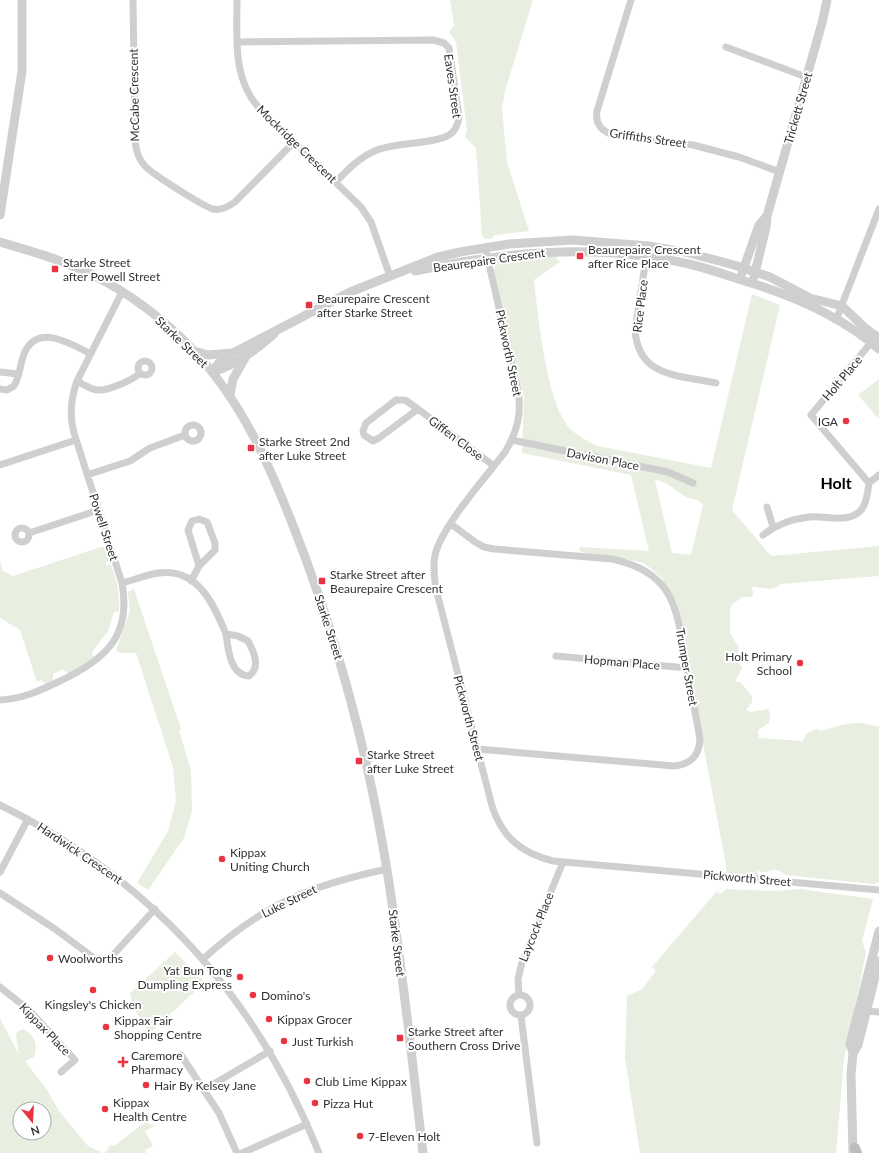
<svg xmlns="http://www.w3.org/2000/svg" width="879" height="1153" viewBox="0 0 879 1153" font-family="Lato,sans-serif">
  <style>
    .green { fill: #e8eee0; fill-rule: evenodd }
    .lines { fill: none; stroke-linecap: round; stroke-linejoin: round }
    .minor { stroke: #cfcfcf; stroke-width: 7 }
    .tertiary { stroke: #cfcfcf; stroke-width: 9 }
    .secondary { stroke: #bcbcbc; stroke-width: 10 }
    .poi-dot { fill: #ea3240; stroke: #fff; stroke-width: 1.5 }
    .labels { text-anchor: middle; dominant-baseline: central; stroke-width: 4; stroke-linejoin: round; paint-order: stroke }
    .street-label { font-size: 12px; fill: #323232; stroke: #fff }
    .poi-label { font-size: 12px; fill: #323232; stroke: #fff; text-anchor: start }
    .district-label { font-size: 16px; font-weight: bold; fill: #000; stroke: #fff }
  </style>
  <rect width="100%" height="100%" fill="#fff"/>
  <path class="green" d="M450,0H533L505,91L502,109L507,162L529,231L495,235L491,239H485L482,236L476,148L465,137L467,130L456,42L449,32L454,26Z
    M544,257H556L560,262L534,280C538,317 546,397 567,425C575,435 587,441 597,446L711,468L752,294L780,305L732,510L771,556L879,546V576L781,584C771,593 762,586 751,587L754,594L750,597H743L732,604L730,610V633L739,648L737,657L742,668L735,682H740L752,696V702L746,710L751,712L768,709L770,714L769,723L758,730L759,738L803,741L807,733L816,729L821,731C834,727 846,723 860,723C867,723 872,727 879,726V882L873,884L785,875C773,863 767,877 757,870L759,877L726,874V865L676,601L661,577L644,563L617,557L591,555L580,551L579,547L649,551L631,475L522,453L524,398L494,272L496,262ZM655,480C668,481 675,491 686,497C692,500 698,498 703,505L691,555L672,553Z
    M879,379V419L858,395Z
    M101,547H104L109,561L106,562L107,566L110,563C117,578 120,595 119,612H114L108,631L92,652L94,658L69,675L63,669L53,674V681L46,685L41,680L37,682L20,630L0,618V561L3,571L13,576Z
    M134,589L181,729L179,730L191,771L192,811L184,838L148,890L137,883L168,831L176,801L173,767L136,653H120L116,650L130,611L128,592Z
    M726,889L772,891L800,889L873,899L862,941L866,953L844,1059L836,1153H640L625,1058L627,996L642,989L656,971L652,967L716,892L721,894Z
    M175,952L205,982L150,1033L133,1007L130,993Z
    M0,1019L19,1054L16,1035L18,1031L23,1029C35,1035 38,1044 34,1057L25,1061L47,1090L59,1111L88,1146L103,1153H0ZM20,1109H44V1133H20Z
    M145,1122L155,1126L145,1131L153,1146L145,1150L146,1153H105L110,1145L114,1146Z"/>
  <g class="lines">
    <path class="minor" d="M133,0L135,141C136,151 138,159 145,166C152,174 203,206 213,209C221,211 228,207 235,202L294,142
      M237,0C237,38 232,79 260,109L361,207L371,222L390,276
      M631,0L597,111C595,124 601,131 613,135L693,145L739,157L780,172
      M237,42L433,40L444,43L449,48L459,117C458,124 456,131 449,135C434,144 397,142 377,150C360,157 348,169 336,182
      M726,47L806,77
      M648,246L635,330C638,378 680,375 716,383
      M485,247L518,390C522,414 517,432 505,452C486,477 441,527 435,555C433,566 434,577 436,589L492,806C502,837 521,853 553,861L879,890
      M836,320L879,209
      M874,339L811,415L869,483L879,475
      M138 368a7 7 0 1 1 14 0a7 7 0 1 1-14 0Z
      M0,372L18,374
      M77,381C83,384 90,389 97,390C108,391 133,380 140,373
      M0,389L7,390L14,386C20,376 20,364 24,354C37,322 71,344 91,354
      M418,409L405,400H396L366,423L363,431L364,435L373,441L379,438L418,409L494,466
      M185 433a8 8 0 1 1 16 0a8 8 0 1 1-16 0Z
      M512,440L668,472L693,483
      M0,465L76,440
      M87,475L130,461L150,448L185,435
      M767,507L773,527
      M451,524L475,542L484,547L494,549L612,559C672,572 676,604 685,657C690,684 695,711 700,739C699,756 691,764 674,766L477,749
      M15 535a7 7 0 1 1 14 0a7 7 0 1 1-14 0Z
      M29,533L99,510
      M763,535C777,524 791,519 809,517C826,515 849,525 862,509C867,502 868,491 869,483
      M191,581L199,566L215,550V543L207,522L199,519L192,521L188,530L199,566
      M122,583C134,580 146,575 158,573C198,567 214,605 226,634L238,636L248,641C254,652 261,667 249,676C230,675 228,649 226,634
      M556,656L687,668
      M0,700C22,699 39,691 58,682C103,661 132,638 122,583L74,433C69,415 71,398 77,381L122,292
      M0,805C152,880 256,996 319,1153
      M0,872L28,819
      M0,893L55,929L94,958L107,959L113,955L155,909
      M203,959C264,904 308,886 387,869
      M0,987L29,1010L75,1060L61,1072
      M510 1005a10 10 0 1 1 20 0a10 10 0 1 1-20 0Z
      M519,995L518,979L522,962L563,862
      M863,1011L879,1012
      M521,1016L537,1143
      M181,1055L219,1113L237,1153
      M205,1089L270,1051
      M242,1153L307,1124"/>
    <path class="tertiary" d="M0,215L22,71V0
      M0,242C31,251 62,260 91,274C129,293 165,320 194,351C242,402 269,464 294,528C337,638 368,753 387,870C402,964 412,1059 423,1153
      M415,271C507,251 601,243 693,265C713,270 732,277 751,283C796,297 843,318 879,349
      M742,273L759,225L767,216
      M754,277L766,227L767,216L822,23L827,0
      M194,351L208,355L232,353
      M212,372L218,364L233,353L350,292L438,257L460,252L509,244L573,240L648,246L685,252L734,265L770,277L810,298L842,306L865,328L879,338
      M212,372C235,366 256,350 274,334
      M230,395L233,379L245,358
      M853,1053L858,1045L879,961
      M853,1153L851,1074L853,1053L850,1044L879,931"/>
    <path class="secondary" d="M855,1148L857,1153"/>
  </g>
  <g class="poi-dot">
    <rect x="576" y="252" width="8" height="8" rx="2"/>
    <rect x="51" y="265" width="8" height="8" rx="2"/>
    <rect x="305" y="301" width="8" height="8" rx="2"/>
    <circle cx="846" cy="421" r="4"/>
    <rect x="247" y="444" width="8" height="8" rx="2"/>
    <rect x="318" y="577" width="8" height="8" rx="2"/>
    <circle cx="800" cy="663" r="4"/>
    <rect x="355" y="757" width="8" height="8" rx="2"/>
    <circle cx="222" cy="859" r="4"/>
    <circle cx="50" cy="958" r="4"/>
    <circle cx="240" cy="977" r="4"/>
    <circle cx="93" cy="990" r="4"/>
    <circle cx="253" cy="995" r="4"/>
    <circle cx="269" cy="1019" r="4"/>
    <circle cx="106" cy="1027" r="4"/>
    <rect x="396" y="1034" width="8" height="8" rx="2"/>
    <circle cx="284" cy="1041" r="4"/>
    <path d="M121 1056h4v4h4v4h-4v4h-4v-4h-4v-4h4z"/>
    <circle cx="307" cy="1081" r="4"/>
    <circle cx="146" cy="1085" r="4"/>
    <circle cx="315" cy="1103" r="4"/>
    <circle cx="105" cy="1109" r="4"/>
    <circle cx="360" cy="1136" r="4"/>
  </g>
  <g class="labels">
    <g class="street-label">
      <text transform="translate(453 86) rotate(82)">Eaves Street</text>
      <text transform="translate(134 95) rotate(-91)">McCabe Crescent</text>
      <text transform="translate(798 108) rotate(-74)">Trickett Street</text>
      <text transform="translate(648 138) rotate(8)">Griffiths Street</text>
      <text transform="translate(297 144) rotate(44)">Mockridge Crescent</text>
      <text transform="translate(489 260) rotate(-8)">Beaurepaire Crescent</text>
      <text transform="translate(640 306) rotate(-83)">Rice Place</text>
      <text transform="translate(182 342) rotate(44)">Starke Street</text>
      <text transform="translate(509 353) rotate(78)">Pickworth Street</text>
      <text transform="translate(842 378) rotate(-50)">Holt Place</text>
      <text transform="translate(456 438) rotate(37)">Giffen Close</text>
      <text transform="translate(603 459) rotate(11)">Davison Place</text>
      <text transform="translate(104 527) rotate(72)">Powell Street</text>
      <text transform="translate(329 627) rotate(72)">Starke Street</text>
      <text transform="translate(622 662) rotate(5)">Hopman Place</text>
      <text transform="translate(687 667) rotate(80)">Trumper Street</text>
      <text transform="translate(469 718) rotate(75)">Pickworth Street</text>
      <text transform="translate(80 853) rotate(34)">Hardwick Crescent</text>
      <text transform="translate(747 878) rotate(5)">Pickworth Street</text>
      <text transform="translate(289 901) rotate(-26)">Luke Street</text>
      <text transform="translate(536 927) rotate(-68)">Laycock Place</text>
      <text transform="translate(397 943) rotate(83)">Starke Street</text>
      <text transform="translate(45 1029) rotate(46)">Kippax Place</text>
    </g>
    <g class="poi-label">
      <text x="588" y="249">Beaurepaire Crescent<tspan x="588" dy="14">after Rice Place</tspan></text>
      <text x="63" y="262">Starke Street<tspan x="63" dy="14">after Powell Street</tspan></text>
      <text x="317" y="298">Beaurepaire Crescent<tspan x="317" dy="14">after Starke Street</tspan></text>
      <text x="838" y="421" text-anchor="end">IGA</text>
      <text x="259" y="441">Starke Street 2nd<tspan x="259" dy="14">after Luke Street</tspan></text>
      <text x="330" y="574">Starke Street after<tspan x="330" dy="14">Beaurepaire Crescent</tspan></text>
      <text x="792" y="656" text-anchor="end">Holt Primary<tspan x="792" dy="14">School</tspan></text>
      <text x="367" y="754">Starke Street<tspan x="367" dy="14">after Luke Street</tspan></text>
      <text x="230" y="852">Kippax<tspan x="230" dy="14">Uniting Church</tspan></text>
      <text x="58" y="958">Woolworths</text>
      <text x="232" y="970" text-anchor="end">Yat Bun Tong<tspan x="232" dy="14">Dumpling Express</tspan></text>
      <text x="261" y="995">Domino's</text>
      <text x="93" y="1004" text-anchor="middle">Kingsley's Chicken</text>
      <text x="277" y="1019">Kippax Grocer</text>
      <text x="114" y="1020">Kippax Fair<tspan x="114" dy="14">Shopping Centre</tspan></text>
      <text x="408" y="1031">Starke Street after<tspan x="408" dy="14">Southern Cross Drive</tspan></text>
      <text x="292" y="1041">Just Turkish</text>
      <text x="131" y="1055">Caremore<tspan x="131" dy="14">Pharmacy</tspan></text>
      <text x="315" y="1081">Club Lime Kippax</text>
      <text x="154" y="1085">Hair By Kelsey Jane</text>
      <text x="113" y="1102">Kippax<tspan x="113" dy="14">Health Centre</tspan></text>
      <text x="323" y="1103">Pizza Hut</text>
      <text x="368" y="1136">7-Eleven Holt</text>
    </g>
    <g class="district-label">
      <text x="836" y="482">Holt</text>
    </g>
  </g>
  <g transform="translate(32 1121) rotate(162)"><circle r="19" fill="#ffffff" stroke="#adadad"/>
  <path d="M0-3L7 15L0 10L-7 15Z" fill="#ea3240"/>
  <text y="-6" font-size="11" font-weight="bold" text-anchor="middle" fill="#323232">N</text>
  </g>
</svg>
